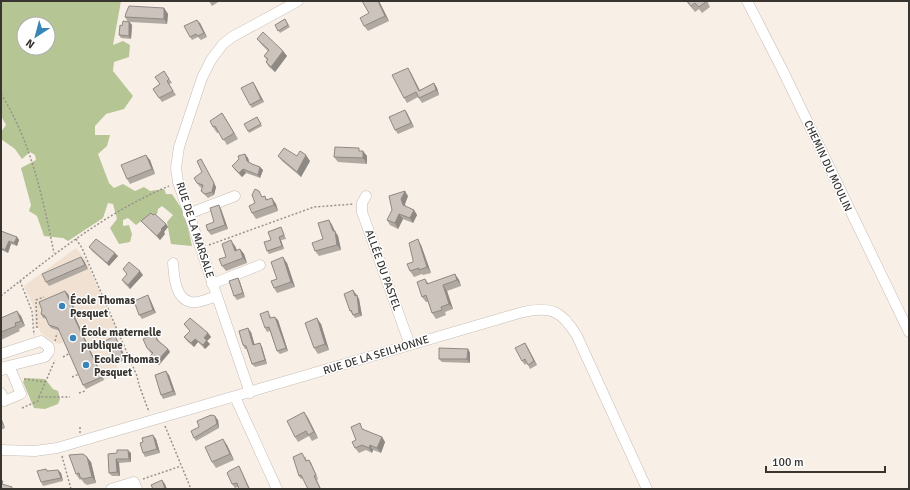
<svg xmlns="http://www.w3.org/2000/svg" width="910" height="490" viewBox="0 0 910 490" font-family="Signika,sans-serif">
  <style>
    .built { fill: #f0e1d3 }
    .green { fill: #b5c594; fill-rule: evenodd }
    .lines { fill: none; stroke-linecap: round; stroke-linejoin: round }
    .minor-casing { stroke: #c5bcb4; stroke-width: 11 }
    .path { stroke: #98928c; stroke-width: 1.5; stroke-dasharray: 2 2; stroke-linecap: butt }
    .minor { stroke: #fff; stroke-width: 10 }
    .wall { fill: #afa9a2 }
    .shaded-wall { fill: #8f8984 }
    .building { fill: #ccc4bc; stroke: #8f8984 }
    .poi-dot { fill: #3984b8; stroke: #fff; stroke-width: 1.5 }
    .labels { text-anchor: middle; dominant-baseline: central; stroke-width: 3; stroke-linejoin: round; paint-order: stroke }
    .street-label { font-size: 11px; fill: #383531; stroke: #fff }
    .poi-label { font-size: 11px; font-weight: bold; fill: #383531; stroke: #fff; text-anchor: start }
  </style>
  <rect width="100%" height="100%" fill="#f8efe7"/>
  <path class="built" d="M76,248L85,259L121,339L119,340L127,359L116,364L119,373L86,389L65,342L59,344L52,341L41,333L39,328H35L34,308L24,286Z"/>
  <path class="green" d="M1,1H121L113,45L123,41L130,45L129,57L114,62L113,71L133,96L124,109L106,114L95,126V135H110L107,146L98,154L109,183L114,188L123,184L135,191L144,187L150,191L164,189L166,194H172L185,214L192,246L171,244L167,222L173,215L162,206L158,209L157,214L149,215L136,225L128,218L123,220V226L129,225L132,234L130,242L119,244L110,228L117,219L113,204L108,203L103,218L68,241L63,238L44,236L37,216L29,211L31,205L21,168L36,160L35,155L30,152L22,159L15,149L1,139V132L6,125L1,116ZM24,24H48V48H24Z
    M25,378L45,379L53,389L58,391L60,399L58,404L45,409L34,408L23,382Z"/>
  <g class="lines">
    <defs>
      <path id="minor" d="M747,1L782,69L909,332
        M366,196L362,203V212L410,345
        M188,214L235,196
        M173,263C174,276 175,299 191,302C199,304 209,298 217,296
        M212,284L260,265
        M1,354L41,341L49,347V352L45,357L1,368
        M1,393L4,401L21,394L10,368L2,370
        M250,393L178,182L176,168L179,147L202,78L211,60L223,44L232,37L298,1
        M235,397L277,489
        M1,450L35,451L57,448L523,312C552,306 562,311 577,336L647,489
        M111,489L134,482L137,489"/>
    </defs>
    <use href="#minor" class="minor-casing"/>
    <path class="path" d="M1,94C31,141 43,199 54,253
      M76,239L82,248L137,376L139,385L149,412
      M209,245L314,207L354,204
      M20,281L32,311L34,335
      M1,296C54,254 107,212 169,186
      M37,328L36,300L44,297
      M55,341L57,333
      M63,357L70,353
      M72,377L79,374
      M24,379L46,382
      M79,393L85,391
      M39,397L55,360
      M22,408L38,401L39,397H70
      M165,426L191,489
      M80,433V427
      M62,456L71,489
      M143,479L181,466"/>
    <use href="#minor" class="minor"/>
  </g>
  <path class="wall" d="M209,1H220L212,6Z
    M362,1H379L389,21L368,31L364,26L369,13Z
    M686,1H709L708,3L710,7L702,13L699,9L695,12Z
    M164,8L168,14L167,24L130,22L132,25L131,39L121,38L119,35L122,26L128,22L125,17Z
    M285,19L290,27L280,33L275,25Z
    M200,23L207,37L201,40L198,37L192,40L190,37Z
    M257,39L283,51L287,56L275,72L269,67L266,62L267,60L264,56L268,51L261,44Z
    M164,71L172,83L169,84L176,95L162,102L153,89L160,84Z
    M411,73L420,90L434,83L437,88L439,95L422,103L418,97L407,103L404,98Z
    M253,82L264,102L252,108L250,105Z
    M405,110L407,113L414,127L398,134L395,130Z
    M222,113L238,139L227,145L219,132L217,133L213,127Z
    M257,117L262,126L249,133L248,131Z
    M361,151L367,156V164L338,162L334,157Z
    M245,154L248,158L249,162L252,164L260,167L263,170L260,178L246,173L242,177L235,170L232,166Z
    M278,156H297L310,161L301,177L282,161Z
    M201,159L216,187L214,195L208,198L201,191L202,188L200,187L197,183L202,172Z
    M150,160L155,174L130,184L127,179Z
    M408,196L405,204V206L414,210L417,215L413,223L403,219L398,229L390,225L387,220Z
    M263,197L267,199L276,204L278,211L256,219L252,213L255,203Z
    M221,209L228,229L211,235L208,231L214,222Z
    M329,220L332,225L335,231L338,236L341,250L319,256L315,251L323,239Z
    M141,221L166,224L168,227L164,232L165,234L160,240Z
    M1,231L17,237L19,240L17,246L11,244L8,253L1,250Z
    M283,231L286,239L281,240L284,249L269,254L267,251L271,240Z
    M421,245L431,273L423,275L422,274L414,277L410,271L413,262Z
    M235,246L237,250L240,249L244,254L247,263L226,271L222,266L226,257Z
    M89,247L118,256L109,266L92,251Z
    M81,257L84,261L88,269L49,286L46,282Z
    M287,263L295,287L277,293L274,288L277,279Z
    M455,274L459,280L461,286L447,291L453,309L445,312L446,315L436,319L432,313L428,302H426L422,297L425,279L429,284Z
    M143,275L130,289L125,284L122,280Z
    M238,278L240,282L245,297L237,300L234,296Z
    M65,291L68,294L78,316L75,317L104,380L86,389L83,385L60,331L51,328L49,325L47,319L43,318L41,314Z
    M356,294L359,299L362,316L355,318L350,311Z
    M150,299L156,313L142,319L139,315Z
    M270,315L271,318L278,320L288,351L280,354L277,351L270,331L267,332L265,328Z
    M21,316L25,326L19,329L20,331L1,340V318Z
    M184,324L208,333L211,337L207,341L210,344L205,349L198,342L194,347L187,341L184,337L190,331Z
    M321,324L329,350L318,354L314,348Z
    M251,332L254,345L262,347L267,364L255,367L252,364L247,349H245L243,345Z
    M155,334L159,341L168,349L170,352L159,365L150,356L152,354L149,351L147,348Z
    M115,336L117,340L126,359L116,364L113,360Z
    M525,343L537,365L530,369L527,363L525,365L522,361Z
    M468,349L470,353V363L442,362L439,359Z
    M169,375L176,395L163,399L161,395Z
    M304,412L308,418L318,438L312,441L309,436L298,442L295,437Z
    M1,417L5,428L1,430Z
    M218,420L219,428L196,441L194,438Z
    M363,428L364,430L382,437L385,442L381,453L373,450L372,453L366,450L359,453L355,448Z
    M156,439L160,453L145,457L143,453V442Z
    M227,445L234,460L216,468L212,462Z
    M131,453V462L119,463L120,476H112L109,473L108,454Z
    M305,456L307,461L309,460L311,463L318,479L317,480L321,489H308L303,478L301,479L299,476Z
    M91,462L96,483L87,485L84,483L81,479L80,480L76,474Z
    M46,469L48,471L58,470L61,473L63,481L43,486L41,482Z
    M241,470L238,487L235,488L232,484Z"/>
  <path class="shaded-wall" d="M378,1H379L389,21L385,16Z
    M164,8L168,14L167,24L164,19Z
    M197,20L200,23L207,37L204,33Z
    M129,22L132,25L131,39L129,36Z
    M283,51L287,56L275,72L271,67Z
    M408,68L411,73L422,96L419,91Z
    M253,82L255,85L264,102L261,99Z
    M434,83L437,88L439,95L436,90Z
    M405,110L407,113L414,127L411,123Z
    M222,113L226,119L238,139L234,133Z
    M363,151L367,156V164L363,158Z
    M245,154L248,158L250,164L247,161Z
    M146,155L150,160L155,174L152,169Z
    M306,155L310,161L301,177L297,172Z
    M201,159L216,187L214,195L212,192Z
    M260,167L263,170L260,178L258,175Z
    M243,169L246,173L242,177L239,173Z
    M405,191L408,196L405,204L407,210L403,205L401,199Z
    M272,198L276,204L278,211L274,205Z
    M219,205L221,209L228,229L225,225Z
    M414,210L417,215L413,223L410,218Z
    M399,214L403,219L398,229L395,223Z
    M329,220L332,225L335,232V231L338,236L341,250L337,245Z
    M166,224L168,227L164,232L165,234L160,240L157,236L161,229Z
    M17,237L19,240L17,246L14,243Z
    M279,237L281,240L284,249L282,246Z
    M418,239L421,245L431,273L427,267Z
    M231,240L235,246L239,256L235,251Z
    M9,241L11,244L8,253L5,250Z
    M240,249L244,254L247,263L243,258Z
    M115,253L118,256L109,266L107,263Z
    M81,257L84,261L88,269L85,265Z
    M283,257L287,263L295,287L291,282Z
    M140,271L143,275L130,289L128,285Z
    M455,274L459,280L461,286L457,280Z
    M238,278L240,282L245,297L243,293Z
    M443,285L447,291L453,309L449,304Z
    M353,290L356,294L357,298V295L359,299L362,316L359,313L355,296Z
    M65,291L68,294L78,316L75,312Z
    M148,295L150,299L156,313L153,310Z
    M17,311L21,316L25,326L21,321Z
    M72,313L75,317L104,380L102,377Z
    M275,317L278,320L288,351L286,348Z
    M317,318L321,324L329,350L325,344Z
    M248,328L251,332L256,349L253,345Z
    M208,333L211,337L207,341L210,344L205,349L203,345L204,338Z
    M115,336L117,340L126,359L123,356Z
    M195,339L198,342L194,347L191,343Z
    M260,343L262,347L267,364L265,360Z
    M525,343L527,346L537,365L534,361Z
    M168,349L170,352L159,365L157,361Z
    M468,349L470,353V363L467,359Z
    M166,371L169,375L176,395L173,391Z
    M304,412L308,418L318,438L314,432Z
    M215,416L218,420L219,428L217,424Z
    M1,417L5,428L1,421Z
    M153,435L156,439L160,453L157,449Z
    M382,437L385,442L381,453L377,448Z
    M223,439L227,445L234,460L230,454Z
    M370,445L373,450L372,453L369,448Z
    M128,450L131,453V462L129,459Z
    M87,457L91,462L96,483L92,477Z
    M116,459L119,463L120,476L117,472Z
    M309,460L311,463L318,479L316,475Z
    M239,466L241,470L250,489H249Z
    M58,470L61,473L63,481L61,478Z
    M162,480L165,484L167,489H165Z"/>
  <path class="building" d="M362,1H378L385,16L364,26L360,18L369,13Z
    M687,1H707L699,7L695,3L691,6Z
    M129,6L164,8V19L125,17L126,13Z
    M285,19L288,25L278,31L275,25Z
    M197,20L204,33L198,36L196,34L190,37L184,26Z
    M123,21L129,22V36L119,35L120,25L122,26Z
    M263,32L283,51L271,67L266,62L268,59L264,56L269,50L257,39Z
    M408,68L419,91L434,83L436,90L419,98L416,92L404,98L392,75Z
    M164,71L169,79L167,81L173,91L159,98L153,89L160,84L155,77Z
    M253,82L261,99L250,105L241,88Z
    M405,110L411,123L395,130L389,117Z
    M222,113L234,133L223,140L215,126L213,127L210,121Z
    M257,117L261,124L248,131L244,124Z
    M335,147L359,148V151H363V158L334,157Z
    M284,148L297,156L300,151L306,155L297,172L278,156Z
    M245,154L247,161L252,164L260,167L258,175L243,169L239,173L232,166L239,159L238,156Z
    M146,155L152,169L127,179L121,165Z
    M201,159L214,183L212,192L205,194L201,191L203,185L197,183L194,178L202,172L197,161Z
    M255,189L259,191L262,197L265,196L266,200L272,198L274,205L252,213L249,206L255,203L252,195Z
    M405,191L401,199L403,205L414,210L410,218L399,214L395,223L387,220L392,210L389,196Z
    M219,205L225,225L208,231L206,225L214,222L210,208Z
    M151,213L153,215L155,214L166,224L161,229L162,230L157,236L141,221Z
    M329,220L333,231H335L337,245L315,251L312,243L323,239L318,223Z
    M281,227L284,235L279,237L282,246L267,251L264,242L271,240L268,232Z
    M1,231L17,237L14,243L9,241L5,250L1,248Z
    M96,239L115,253L107,263L89,247Z
    M418,239L427,267L419,270V268L410,271L407,264L413,262V260L409,243Z
    M231,240L235,251L240,249L243,258L222,266L219,259L226,257L222,244Z
    M81,257L85,265L46,282L42,274Z
    M283,257L291,282L274,288L271,281L277,279L271,262Z
    M129,262L140,271L128,285L122,280L127,274L123,269Z
    M455,274L457,280L443,285L449,304L441,307L442,310L432,313L426,295L422,297L417,282L425,279L427,284Z
    M238,278L243,293L234,296L229,281Z
    M353,290L355,296L357,295L359,313L353,315L351,310L350,311L344,294Z
    M65,291L75,312L72,313L102,377L83,385L58,328L49,325L45,316L41,314L42,310L39,302Z
    M148,295L153,310L139,315L134,301Z
    M17,311L21,321L15,323L16,326L1,332V318Z
    M268,311L270,318L275,317L286,348L277,351L269,327L265,328L260,314Z
    M190,318L208,333L204,338L207,340L203,345L195,339L191,343L184,337L190,331L184,324Z
    M317,318L325,344L314,348L305,323Z
    M248,328L253,345L260,343L265,360L252,364L246,346L243,345L239,331Z
    M155,334L157,340L168,349L157,361L150,356L153,353L147,348L143,339Z
    M115,336L123,356L113,360L105,341Z
    M525,343L534,361L528,365L525,359L522,361L515,348Z
    M439,348L468,349L467,359H439Z
    M166,371L173,391L161,395L155,375Z
    M304,412L314,432L308,435L306,431L295,437L287,421Z
    M211,415L215,416L217,424L194,438L191,431L199,427L197,421Z
    M360,423L362,429L382,437L377,448L370,445L369,448L362,445L355,448L352,442L356,440L351,427Z
    M153,435L157,449L143,453L140,443L143,442L142,438Z
    M223,439L230,454L212,462L205,447Z
    M117,450H128L129,459H116L117,472L109,473L108,454L117,453Z
    M302,453L306,461L309,460L316,475L314,476L320,488L316,489H308L301,475L299,476L293,457Z
    M83,454L87,457L92,477L83,479L80,477L79,473L76,474L69,455Z
    M239,466L249,489H239L237,483L232,484L227,473L229,471Z
    M46,469L47,471L58,470L61,478L41,482L37,471Z
    M162,480L165,489H153L151,485Z
    M1,481H3L2,484L12,487V489H1Z"/>
  <g class="poi-dot">
    <circle cx="62" cy="306" r="4"/>
    <circle cx="73" cy="338" r="4"/>
    <circle cx="86" cy="365" r="4"/>
  </g>
  <g class="labels">
    <g class="street-label">
      <text transform="translate(828 166) rotate(65)">CHEMIN DU MOULIN</text>
      <text transform="translate(195 230) rotate(72)">RUE DE LA MARSALE</text>
      <text transform="translate(383 270) rotate(70)">ALLÉE DU PASTEL</text>
      <text transform="translate(376 355) rotate(-17)">RUE DE LA SEILHONNE</text>
    </g>
    <g class="poi-label">
      <text x="70" y="300">École Thomas<tspan x="70" dy="13">Pesquet</tspan></text>
      <text x="81" y="332">École maternelle<tspan x="81" dy="13">publique</tspan></text>
      <text x="94" y="359">Ecole Thomas<tspan x="94" dy="13">Pesquet</tspan></text>
    </g>
  </g>
  <rect width="910" height="490" fill="none" stroke="#383531" stroke-width="4"/>
  <g transform="translate(36 36) rotate(216)"><circle r="19" fill="#ffffff" stroke="#afaead"/>
  <path d="M0-3L7 15L0 10L-7 15Z" fill="#3984b8"/>
  <text y="-6" font-size="11" font-weight="bold" text-anchor="middle" fill="#383531">N</text>
  </g>
  <path d="M766 466v6h119v-6" fill="none" stroke="#383531" stroke-width="2"/>
  <text x="772" y="466" font-size="12" fill="#383531" stroke="#ffffff" stroke-width="3" paint-order="stroke">100 m</text>
</svg>
